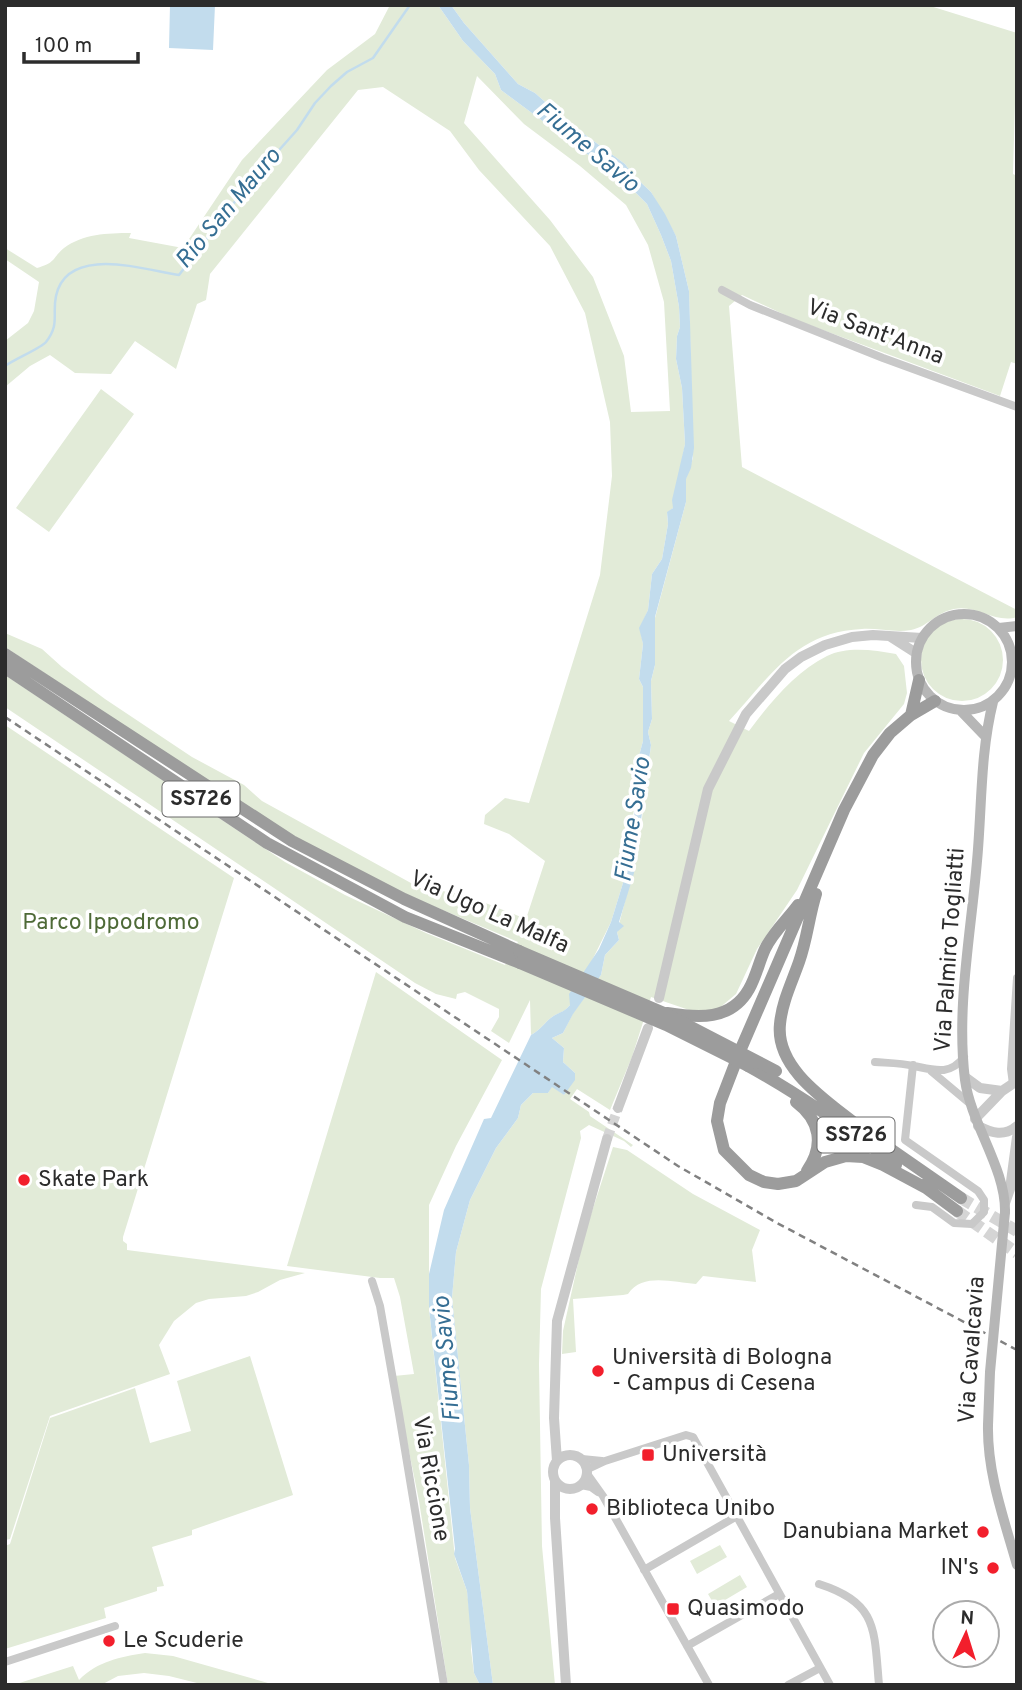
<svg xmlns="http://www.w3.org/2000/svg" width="1022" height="1690" viewBox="0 0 1022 1690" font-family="Overpass,sans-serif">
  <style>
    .green { fill: #e2ebd8; fill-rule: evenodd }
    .water { fill: #c2dced }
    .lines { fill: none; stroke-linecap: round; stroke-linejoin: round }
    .stream { stroke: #c2dced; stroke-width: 2.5 }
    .tertiary-tunnel { stroke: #d5d5d5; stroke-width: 10; stroke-dasharray: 10 5; stroke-linecap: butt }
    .trunk-tunnel { stroke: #d5d5d5; stroke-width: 12; stroke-dasharray: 12 6; stroke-linecap: butt }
    .minor { stroke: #c9c9c9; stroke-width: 8 }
    .tertiary { stroke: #c9c9c9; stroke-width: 10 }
    .secondary { stroke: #b6b6b6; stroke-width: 10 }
    .trunk { stroke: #9c9c9c; stroke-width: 12 }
    .rail { stroke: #818181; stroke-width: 2.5; stroke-dasharray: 7 5; stroke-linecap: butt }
    .secondary-bridge { stroke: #b6b6b6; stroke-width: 10 }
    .trunk-bridge { stroke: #9c9c9c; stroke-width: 12 }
    .poi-dot { fill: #f21f2c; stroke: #fff; stroke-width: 2.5 }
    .labels { text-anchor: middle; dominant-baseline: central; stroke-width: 7; stroke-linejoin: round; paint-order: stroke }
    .shield { fill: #fff; stroke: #6b6b6b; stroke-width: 2 }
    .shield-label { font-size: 21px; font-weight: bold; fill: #2c2c2c }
    .street-label { font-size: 23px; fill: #2c2c2c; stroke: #fff }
    .park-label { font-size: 23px; fill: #4e6a37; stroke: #fff }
    .poi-label { font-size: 23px; fill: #2c2c2c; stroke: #fff; text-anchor: start }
    .water-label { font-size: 24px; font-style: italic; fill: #356e93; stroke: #fff }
  </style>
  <rect width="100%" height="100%" fill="#fff"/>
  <path class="green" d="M390,5H438L463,41L495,74L501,90L625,182L647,204L661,235L671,261L679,307L680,327L677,336L676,359L682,388L685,444L673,508L667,513L668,524L662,559L652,574L648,610L640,628L643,644L639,679L643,687V741L639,756L638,782L623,883L611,922L570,1005C565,1011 562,1012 555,1015C545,1021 541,1030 531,1035L530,1000L509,1043L491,1031L499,1017V1009L465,992L457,994L456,999L436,994L415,983L5,707V675L285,862L345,895L426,933L505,965L518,942L414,898L296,839L5,647V633L42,649L62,667L105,699L192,757L244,785L262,801L420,888L463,894L526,919L545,861L509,834L484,824L485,815L505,798L529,803L600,575L612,476L610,422L585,313L550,246L479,170L450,131L383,87L358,90L210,274L206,300L197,304L176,369L135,341L111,374L75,373L50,355L30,366L5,387V341L28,323L34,311L39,282L5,259V248L37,268C57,262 51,259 64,248C83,234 107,233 131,233L129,238L183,248L242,160L327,70L375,34ZM477,76L524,124L580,166L626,205L648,245L664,302L670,411L631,412L624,356L593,277L550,220L464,123Z
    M451,5H927L1017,33L1013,174L1017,176V364L1011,362L1000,396L796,320L742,295L729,306L742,467L1017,610V617C995,624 976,604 954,609C937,612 927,627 911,630C895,633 878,628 862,629C795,632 770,677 729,721L749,731C770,703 795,672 827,656C847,646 874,650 896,654L904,666L907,693L904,704L864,753L797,890L757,949L736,994L717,1010L695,1012L651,997L632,1057L610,1110L577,1089L570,1099L589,1112L590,1116L633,1145L631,1147L624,1141L589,1125L580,1131L581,1138L541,1289L539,1364L542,1546L555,1685H493L470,1508L469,1465L452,1298L456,1252L470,1200L496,1148L518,1118L521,1105L533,1093H548L552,1086L564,1095L575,1073L563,1062L564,1048L552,1038L563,1033L573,1013L601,975L605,955L619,940L617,932L638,851L651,745L648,732L652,719L651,681L655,665V618L686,502V478L693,458L689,291L676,236L651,192L633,175L625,164L569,123L535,93L518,84L464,23Z
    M101,389L134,414L49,532L16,508Z
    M921 660a41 41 0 1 1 82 0a41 41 0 1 1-82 0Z
    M5,725L234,878L123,1237V1241L127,1244V1250L305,1273L280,1280L258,1292L246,1296L209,1299L196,1303L174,1321L159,1345L170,1374L50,1416L10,1539L5,1540Z
    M376,972L502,1060L456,1146L429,1205V1308L455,1558L467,1591L472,1634L471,1650L474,1673L480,1685H448L419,1501L394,1376L414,1374L400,1297L394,1278H380L287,1266Z
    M613,1147L627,1150L693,1194L760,1230L752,1250L756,1282L703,1276L696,1284C674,1283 643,1272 628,1294L623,1295L573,1299L576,1352L562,1354L563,1331L584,1236Z
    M250,1356L293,1495L192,1530V1535L152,1547L164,1586L157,1587V1591L104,1608L106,1618L5,1649V1546L10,1544L50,1418L135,1388L150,1443L191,1431L177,1381Z
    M720,1545L727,1557L697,1574L690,1561Z
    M740,1575L747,1587L715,1606L708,1594Z
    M145,1653L173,1656L275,1685H205L169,1676L144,1673L118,1676L101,1685H13L73,1666L79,1680C98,1661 120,1657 145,1653Z"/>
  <path class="water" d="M170,5H215L213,50L169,48Z
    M438,5H451L464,23L518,84L535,93L569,123L625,164L633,175L651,192L665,214L676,236L689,291L694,448L691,468L686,479V502L655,617V665L651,681L652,719L648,732L651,745L634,873L619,922L624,926L617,932L619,940L605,955L601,975L573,1014L563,1033L552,1038L564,1048L563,1062L575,1073V1080L564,1095L552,1087L548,1093H533L521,1105L518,1118L496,1148L470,1200L456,1252L452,1298L469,1465L470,1508L493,1685H480L474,1673L467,1591L454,1554L455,1549L429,1308V1274L444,1210L484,1119L491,1118L531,1035C541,1030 545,1021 555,1015C561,1012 565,1011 570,1005L569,994L599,949L611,922L623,883L626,850L632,836L638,782L639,756L643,741V687L639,679L643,644L639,628L648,610L652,574L662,559L668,524L667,512L673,508L672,500L685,444L682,388L676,359L677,336L680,327L679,307L671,261L661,235L647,204L625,182L501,90L495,74L463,41Z"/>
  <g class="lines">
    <path class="stream" d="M5,366C15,359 41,348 46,342C60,324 52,315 56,296C67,244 145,270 179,275L246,187L297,130L315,103L331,86L347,72L373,58L410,5"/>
    <path class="tertiary-tunnel" d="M607,1139L618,1108"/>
    <path class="trunk-tunnel" d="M961,1198L1017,1231
      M957,1211L1017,1253"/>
    <path class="minor" d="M722,290L750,305L883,358L1017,407
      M875,1062C888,1063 901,1063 914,1066C934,1070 950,1076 964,1057
      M913,1065L905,1140L978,1191L984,1200V1212L972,1224L954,1223L932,1207L916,1205
      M931,1071L968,1102
      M1013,1084L1011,1069L1017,978
      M372,1281L380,1306L399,1414L444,1685
      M582,1459L602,1461
      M588,1469L605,1461L686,1435L693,1437L830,1685
      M588,1475L603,1496L709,1685
      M581,1485L591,1487L598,1492
      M644,1570L737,1516
      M819,1584C878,1603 874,1629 879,1685
      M687,1646L779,1594
      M5,1662L115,1626
      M788,1685L820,1668"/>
    <path class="tertiary" d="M891,637L916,653
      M659,998L708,789L746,714L785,669L801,657L825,645L852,637L873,635L922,638
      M965,1077L980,1088L1002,1091
      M618,1108L648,1028
      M975,1119L1002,1091L1017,1081
      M978,1126C992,1133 1004,1137 1017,1126
      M1005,1203L1010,1189L1017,1137
      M553 1472a17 17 0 1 1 34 0a17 17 0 1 1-34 0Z
      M557,1461L554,1418L557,1321L607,1139
      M555,1480V1518L566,1685"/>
    <path class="secondary" d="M916 662a48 48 0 1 1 96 0a48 48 0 1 1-96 0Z
      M999,628L1017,626
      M993,702C980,754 982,808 977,861C971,933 956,1008 965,1080C971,1124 1006,1169 1005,1212
      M960,710L984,735
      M988,1425C987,1473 1004,1519 1017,1565"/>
    <path class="trunk" d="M5,654L292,841L404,899L519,951
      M5,668L267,843L405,917L520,963
      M911,715L919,680
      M816,894C809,916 807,940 799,962C792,982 782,1002 780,1024C775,1071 832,1104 863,1130
      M667,1013C698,1018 731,1021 749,989C756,977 759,962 765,949C773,932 787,920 798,905
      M748,1066C801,1095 849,1129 896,1165
      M796,1102C820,1120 825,1145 807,1171
      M863,1130L961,1198
      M922,1185L957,1211
      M926,1188L883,1165L863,1157L846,1156L825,1162L796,1181L778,1184L764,1182L749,1175L724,1150L717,1121L720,1103L740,1051L844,810L873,755L890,733L911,715L935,701"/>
    <path class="rail" d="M5,717L678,1166L777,1223L1017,1350"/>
    <path class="secondary-bridge" d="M988,1425L990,1372L1005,1212"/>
    <path class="trunk-bridge" d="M519,951L664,1013L776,1071
      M520,963L666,1025L748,1066"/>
  </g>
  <g class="poi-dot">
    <circle cx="24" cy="1180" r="7"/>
    <circle cx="598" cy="1371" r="7"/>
    <rect x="641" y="1448" width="14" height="14" rx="3.5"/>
    <circle cx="592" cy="1509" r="7"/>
    <circle cx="983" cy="1532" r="7"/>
    <circle cx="993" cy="1568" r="7"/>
    <rect x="666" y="1602" width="14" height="14" rx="3.5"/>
    <circle cx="109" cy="1641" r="7"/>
  </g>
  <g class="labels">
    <g class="shield">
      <rect x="162.5" y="781.5" width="77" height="35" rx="5"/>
      <rect x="817.5" y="1117.5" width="77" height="35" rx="5"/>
    </g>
    <g class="shield-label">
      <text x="201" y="799">SS726</text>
      <text x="856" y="1135">SS726</text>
    </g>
    <g class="street-label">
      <text transform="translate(875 333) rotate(21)">Via Sant'Anna</text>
      <text transform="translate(489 913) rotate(24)">Via Ugo La Malfa</text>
      <text transform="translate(951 950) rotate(-86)">Via Palmiro Togliatti</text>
      <text transform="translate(973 1350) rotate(-86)">Via Cavalcavia</text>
      <text transform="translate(430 1479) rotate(80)">Via Riccione</text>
    </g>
    <g class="park-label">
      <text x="111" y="923">Parco Ippodromo</text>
    </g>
    <g class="poi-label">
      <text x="38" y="1180">Skate Park</text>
      <text x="612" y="1358">Università di Bologna<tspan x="612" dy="26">- Campus di Cesena</tspan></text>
      <text x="662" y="1455">Università</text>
      <text x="606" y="1509">Biblioteca Unibo</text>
      <text x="969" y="1532" text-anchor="end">Danubiana Market</text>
      <text x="979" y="1568" text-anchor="end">IN's</text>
      <text x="687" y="1609">Quasimodo</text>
      <text x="123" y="1641">Le Scuderie</text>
    </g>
    <g class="water-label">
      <text transform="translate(587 148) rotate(40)">Fiume Savio</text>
      <text transform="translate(229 209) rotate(-50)">Rio San Mauro</text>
      <text transform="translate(634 820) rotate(-81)">Fiume Savio</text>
      <text transform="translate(448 1359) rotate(-95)">Fiume Savio</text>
    </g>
  </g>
  <rect width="1022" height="1690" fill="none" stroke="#2c2c2c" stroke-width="14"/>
  <g transform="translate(966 1634) rotate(4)"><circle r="33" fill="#ffffff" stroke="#ababab" stroke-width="2"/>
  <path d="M0-5L12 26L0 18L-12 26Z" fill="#f21f2c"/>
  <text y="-10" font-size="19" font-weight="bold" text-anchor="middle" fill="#2c2c2c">N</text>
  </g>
  <path d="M24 52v10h114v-10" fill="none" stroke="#2c2c2c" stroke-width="3.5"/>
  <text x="35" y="52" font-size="21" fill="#2c2c2c" stroke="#ffffff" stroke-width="5" paint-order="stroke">100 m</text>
</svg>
